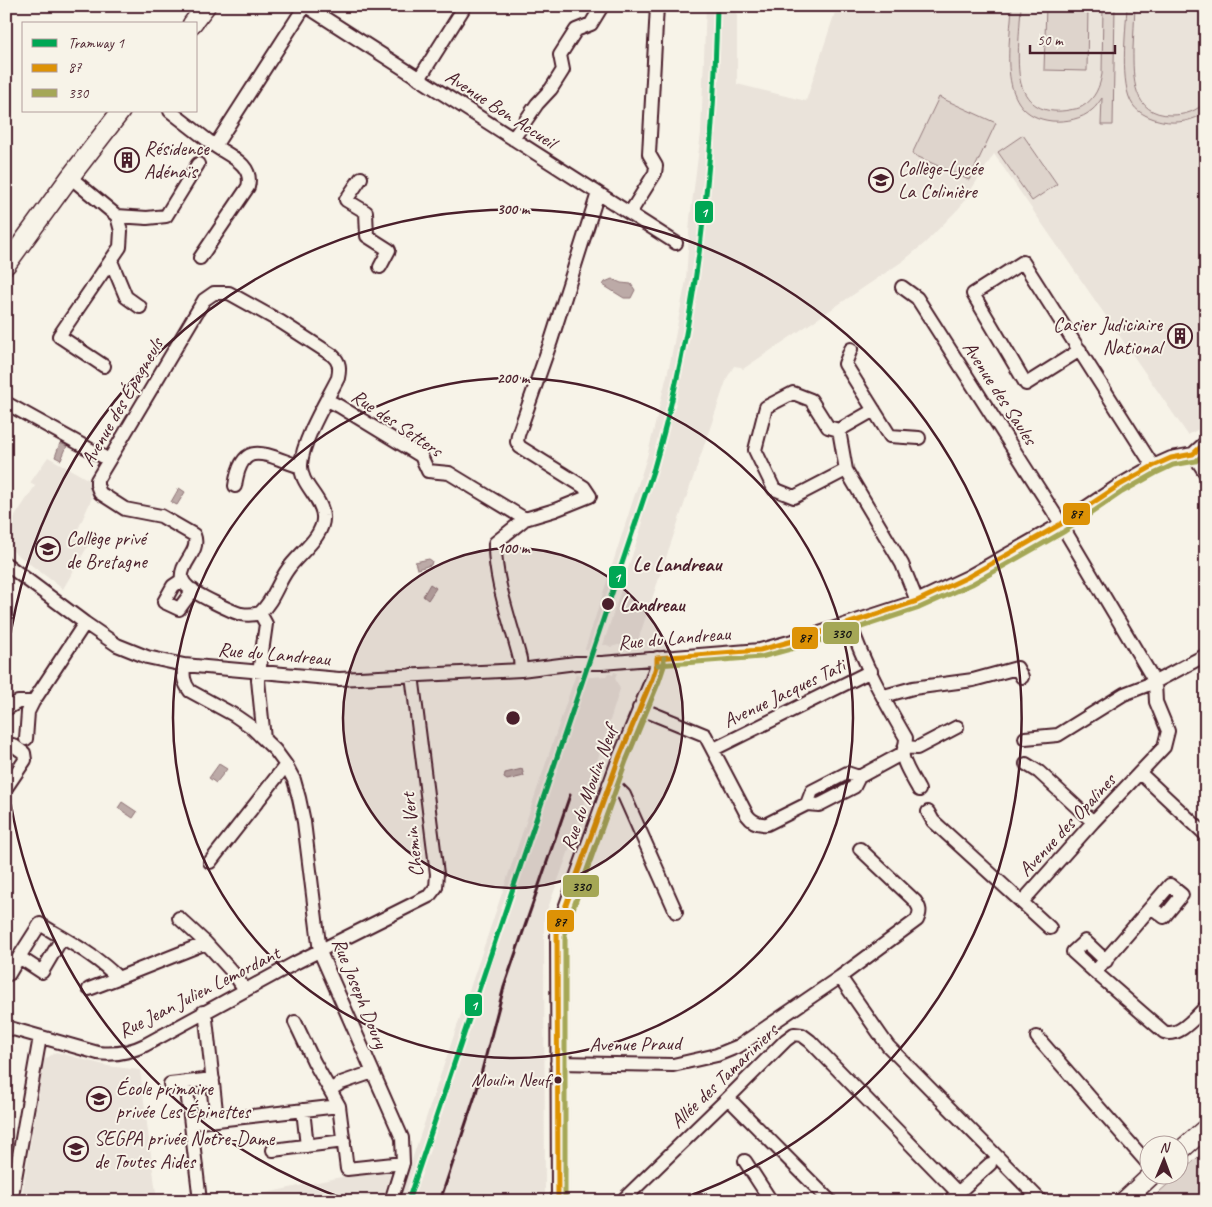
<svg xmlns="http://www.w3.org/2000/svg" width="1212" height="1207" viewBox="0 0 1212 1207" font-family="Caveat,sans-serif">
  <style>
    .built { fill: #eae3da }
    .green { fill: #ded4cc; stroke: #947a7c }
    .water { fill: #bcaaa7; stroke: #8e7275 }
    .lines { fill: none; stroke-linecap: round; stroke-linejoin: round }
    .street-casing { stroke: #4a1f2b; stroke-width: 16 }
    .secondary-casing { stroke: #4a1f2b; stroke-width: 21 }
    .street { stroke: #f7f3e8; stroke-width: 12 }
    .secondary { stroke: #f7f3e8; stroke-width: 18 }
    .rail { stroke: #4a1f2b; stroke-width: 3 }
    .bus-1-casing { stroke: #f7f3e8; stroke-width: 9 }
    .bus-2-casing { stroke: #f7f3e8; stroke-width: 9 }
    .bus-1 { stroke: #dd9206; stroke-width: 5 }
    .bus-2 { stroke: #a5a756; stroke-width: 5 }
    .tram-1-casing { stroke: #f7f3e8; stroke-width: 9 }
    .tram-1 { stroke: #00a754; stroke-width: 5 }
    .ring { fill: none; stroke: #4a1f2b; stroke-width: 2.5 }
    .stop-dot { fill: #4a1f2b; stroke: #f7f3e8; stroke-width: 2 }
    .labels { text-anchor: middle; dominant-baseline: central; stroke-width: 4; stroke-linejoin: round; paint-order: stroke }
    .bus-label { font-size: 19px; fill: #4a1f2b; stroke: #f7f3e8; text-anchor: end }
    .street-label { font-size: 20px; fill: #4a1f2b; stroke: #f7f3e8 }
    .poi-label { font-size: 20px; fill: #4a1f2b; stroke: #f7f3e8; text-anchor: start }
    .stop-label { font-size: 20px; font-weight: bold; fill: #4a1f2b; stroke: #f7f3e8; text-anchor: start }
    .neighbourhood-label { font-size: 21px; font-weight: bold; fill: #4a1f2b; stroke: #f7f3e8 }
    .centre { fill: #4a1f2b; stroke: #f7f3e8; stroke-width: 2.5 }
    .ring-label { font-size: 15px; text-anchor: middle; font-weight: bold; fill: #4a1f2b; stroke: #f7f3e8; stroke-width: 4; stroke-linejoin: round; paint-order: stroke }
    .line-badge { stroke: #f7f3e8; stroke-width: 2 }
    .badge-label { font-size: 14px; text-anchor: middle; font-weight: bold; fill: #fff }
    .pale-badge-label { font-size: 14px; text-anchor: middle; font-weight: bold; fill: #111 }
  </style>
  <rect width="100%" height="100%" fill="#f7f3e8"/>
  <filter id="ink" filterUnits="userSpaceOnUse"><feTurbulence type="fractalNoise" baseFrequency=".02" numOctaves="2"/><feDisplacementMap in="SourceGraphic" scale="10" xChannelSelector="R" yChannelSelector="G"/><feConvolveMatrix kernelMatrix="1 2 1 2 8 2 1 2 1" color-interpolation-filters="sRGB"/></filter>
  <g filter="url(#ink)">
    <path class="built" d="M706,6H737V84L806,101L837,6H1206V425L1188,435L994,154L960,207L925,243L903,261L743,369L741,367L734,366L727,378L636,646H624L618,645L611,647L607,645H603L643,522L641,521L596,652L585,649L647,457L670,363L686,280L690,219L701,133Z
      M48,457L91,481L92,493L90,496L92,498L75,536L89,544L63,589L6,546V530L35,486L30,483Z
      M614,672L617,673L615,678L620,689L568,853L544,919L545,1201H398L576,674L591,677L606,676L608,673L613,675Z
      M56,1052L108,1066L140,1070L157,1201H21L44,1060Z
      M393,1166L382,1201H229L266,1193Z"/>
    <path class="green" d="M1012,6H1021C1020,28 1015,68 1022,87C1030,108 1048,114 1069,110C1074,109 1079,109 1083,106C1095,99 1100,86 1102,74L1103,6H1115L1113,125H1101L1102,98C1099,102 1096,107 1092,110C1082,119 1066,122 1052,121C995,115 1010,46 1012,6Z
      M1046,6H1088L1087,71L1044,70Z
      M1127,6H1135C1134,20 1134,35 1133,49C1133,77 1132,115 1171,115C1185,115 1196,112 1206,101V112C1193,121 1177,124 1162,121C1152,119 1139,114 1133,105C1119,85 1126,31 1127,6Z
      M939,97L996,123L969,180L912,154Z
      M1023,135L1057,184L1032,201L998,152Z
      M1206,1150V1201H1149Z"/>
    <path class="water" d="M612,279L621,283L631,284L635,290L631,298H624L603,285L605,282Z
      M60,443L67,446L61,460L55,457Z
      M179,488L185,492L177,505L171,502Z
      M429,559L432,561L431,565L417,569L415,562Z
      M430,584L436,588L428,600L423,596Z
      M219,764L227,769L216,783L209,778Z
      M522,769L524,776L507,780L504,778L505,773Z
      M122,802L137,812L133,818L118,808Z"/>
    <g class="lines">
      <defs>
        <path id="street" d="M306,6L676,243
          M419,79L465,6
          M170,111L215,146
          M513,139L537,104L551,89L563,70L560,55L576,30L591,24L602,6
          M70,177L117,216L147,218L166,216L198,164
          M361,178L346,200L366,212L367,236L389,250L380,267
          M630,213L655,173L656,166L649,154L657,6
          M200,258L248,187C254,165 230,156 215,146L305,6
          M111,261L126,297L140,307
          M902,287L917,298L1058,519L1155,682L1206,655
          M851,349L845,364L890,436L919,438
          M1080,350L1026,384L973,294L1023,262L1153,466
          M104,366L59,336L120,247L121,231L117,216
          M327,400L339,406L421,456L428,471L449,473L525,519
          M6,403L109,460
          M839,430L874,410
          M1193,454L1206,474
          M846,470L839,430L828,427L811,400L793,393L766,407L755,450L774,489L794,497L846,470L902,564L917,601
          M235,486C242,436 267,456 301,467
          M6,564L85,623L117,645L147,657L184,665L339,679L521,670L576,663H602L760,650L807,637L917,601L968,577L1061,524L1118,486L1153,466L1171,458L1193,454L1206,442
          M182,580L173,586L164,602L179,609L193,590
          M260,613C253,615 247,615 241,614C232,612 196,594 189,588C186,586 183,581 182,579C179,563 201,552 194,535L161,516L125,509L100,493L97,485V480L109,460L204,300L214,293H229L281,322L332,355C340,362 340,368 338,378C327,400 302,441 301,465C300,485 322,497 323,516C325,536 298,554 288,569C277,584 274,600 260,613L266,624L258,680L264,739
          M850,623C863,663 885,702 906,738C906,745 904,747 903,753C901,761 915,782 919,790
          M184,665C183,675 183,682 190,691L234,715L250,726L275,750L286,765L294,780L299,798L304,822L320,952L402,1138L403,1163L391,1201
          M521,670L520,659C511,623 494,580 495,543L525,519L555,510L590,496L584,487L520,447L517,442L518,435L551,341L598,193
          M884,696L913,688L973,680L1017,668L1022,677
          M639,708L705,735L747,815C752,822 758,825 767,824L807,804
          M6,709L18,702H33L85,623
          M26,739L28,712L33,702
          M906,747L917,748L957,727
          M714,749L871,671
          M1026,764L1039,772L1093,822
          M1140,773L1206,835
          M859,777L847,773L812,791L807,804L819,805L854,787L859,777L903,753
          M609,784L618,789L624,795L676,912
          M6,788L25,760L24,753L13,745
          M928,812L933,821L1050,928
          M210,862L286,765
          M1022,902L1093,822L1164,747L1168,731L1156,702L1155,682L1124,694L1058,735L1025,738
          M1151,907L1164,917L1182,895L1170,885L1095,972L1164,1032C1179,1038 1195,1017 1206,1007
          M179,918L206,943
          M62,938L42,972L19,957L40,924C67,941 96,955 118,978L206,943L235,975L245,990
          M1095,972L1073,952L1085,941L1106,961
          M9,974L19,957
          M840,977L888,1046L1041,1201
          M89,989L118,978
          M203,1012L206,1019L217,1120L339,1106
          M295,1022L314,1062L339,1106L347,1169L403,1163
          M6,1027L98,1053C115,1055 129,1053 145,1045L297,962L429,896L436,887L437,874L412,675
          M1037,1037L1150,1166
          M557,1063L673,1065L717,1055L739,1046L840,977L917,920C921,911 920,908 915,901L860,849
          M186,1082L200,1201
          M170,1084L213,1079
          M330,1090L341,1083L373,1072
          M728,1098L830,1201
          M303,1110L307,1146
          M191,1123L217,1120
          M273,1150L344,1141
          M745,1161L771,1201
          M11,1201L40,1037
          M558,1201L557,930L619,758L652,679L657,664V658
          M622,1201L728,1098L786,1040L794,1034L802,1035L810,1041L958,1193
          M949,1201L990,1164"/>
        <path id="secondary" d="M192,24L206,6
          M6,265L70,177L121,111
          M1180,1151L1206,1128
          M1124,1201L1153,1174"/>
      </defs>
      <use href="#street" class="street-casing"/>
      <use href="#secondary" class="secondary-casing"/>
      <use href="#street" class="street"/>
      <use href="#secondary" class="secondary"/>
      <path class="rail" d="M440,1201L476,1093L504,987L570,795"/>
      <defs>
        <path id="bus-1" d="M657,658L760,650L807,637L917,601L968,577L1061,524L1118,486L1153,466L1171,458L1193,454L1206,442
          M558,1201L557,930L619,758L652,679L657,664V658"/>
        <path id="bus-2" d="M658,665L761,657L809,644L919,608L972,584L1065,531L1122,492L1156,473L1173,465L1196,461L1206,452
          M565,1201V931L626,761L659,681L664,666V658"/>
      </defs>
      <use href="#bus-1" class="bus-1-casing"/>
      <use href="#bus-2" class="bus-2-casing"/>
      <use href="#bus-1" class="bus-1"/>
      <use href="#bus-2" class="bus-2"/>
      <defs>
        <path id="tram-1" d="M408,1201L654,468C698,318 714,162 717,6"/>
      </defs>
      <use href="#tram-1" class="tram-1-casing"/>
      <use href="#tram-1" class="tram-1"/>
    </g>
  </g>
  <circle cx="513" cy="718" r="170" fill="#4a1f2b" fill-opacity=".12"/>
  <g class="ring">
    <circle cx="513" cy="718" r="170"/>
    <circle cx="513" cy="718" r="340"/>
    <path d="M351 1201A509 509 0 0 1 6 767M6 669A509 509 0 1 1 675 1201"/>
  </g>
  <defs>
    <symbol id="building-ring" viewBox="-11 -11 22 22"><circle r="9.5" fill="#f7f3e8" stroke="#4a1f2b" stroke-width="1.5"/><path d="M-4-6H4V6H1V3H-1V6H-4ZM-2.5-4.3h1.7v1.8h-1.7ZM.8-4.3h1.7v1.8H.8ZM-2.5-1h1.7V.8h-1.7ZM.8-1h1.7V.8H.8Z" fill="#4a1f2b"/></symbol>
    <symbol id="school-ring" viewBox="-11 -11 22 22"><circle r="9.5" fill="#f7f3e8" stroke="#4a1f2b" stroke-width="1.5"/><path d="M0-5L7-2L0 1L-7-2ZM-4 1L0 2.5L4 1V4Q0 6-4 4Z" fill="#4a1f2b"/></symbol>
  </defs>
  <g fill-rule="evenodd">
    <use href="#building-ring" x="113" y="146" width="28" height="28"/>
    <use href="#school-ring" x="867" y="166" width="28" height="28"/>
    <use href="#building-ring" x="1166" y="322" width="28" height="28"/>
    <use href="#school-ring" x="34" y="535" width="28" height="28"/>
    <use href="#school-ring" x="85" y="1085" width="28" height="28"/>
    <use href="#school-ring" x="62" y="1135" width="28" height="28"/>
  </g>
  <g class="stop-dot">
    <circle cx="608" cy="604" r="7"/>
    <circle cx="558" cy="1080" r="4.5"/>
  </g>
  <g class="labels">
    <g class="bus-label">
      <text x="549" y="1080">Moulin Neuf</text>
    </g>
    <g class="street-label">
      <text transform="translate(501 109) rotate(33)">Avenue Bon Accueil</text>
      <text transform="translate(1000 393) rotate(57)">Avenue des Saules</text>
      <text transform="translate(122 402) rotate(-60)">Avenue des Épagneuls</text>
      <text transform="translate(397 423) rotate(34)">Rue des Setters</text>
      <text transform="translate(674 638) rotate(-5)">Rue du Landreau</text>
      <text transform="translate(274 654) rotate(5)">Rue du Landreau</text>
      <text transform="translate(784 693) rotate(-26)">Avenue Jacques Tati</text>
      <text transform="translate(589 788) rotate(-70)">Rue du Moulin Neuf</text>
      <text transform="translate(1067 825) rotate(-47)">Avenue des Opalines</text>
      <text transform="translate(412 835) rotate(-96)">Chemin Vert</text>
      <text transform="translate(199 992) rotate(-27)">Rue Jean Julien Lemordant</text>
      <text transform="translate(360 993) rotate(68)">Rue Joseph Doury</text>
      <text transform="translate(635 1044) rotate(-1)">Avenue Praud</text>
      <text transform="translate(724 1076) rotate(-44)">Allée des Tamariniers</text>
    </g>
    <g class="poi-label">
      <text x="144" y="148">Résidence<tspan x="144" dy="23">Adénaïs</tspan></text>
      <text x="898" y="168">Collège-Lycée<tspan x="898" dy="23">La Colinière</tspan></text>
      <text x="1162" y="324" text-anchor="end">Casier Judiciaire<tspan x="1162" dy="23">National</tspan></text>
      <text x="66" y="538">Collège privé<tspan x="66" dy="23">de Bretagne</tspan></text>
      <text x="116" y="1088">École primaire<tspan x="116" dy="23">privée Les Épinettes</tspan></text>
      <text x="94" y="1138">SEGPA privée Notre-Dame<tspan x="94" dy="23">de Toutes Aides</tspan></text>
    </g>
    <g class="stop-label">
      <text x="620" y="604">Landreau</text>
    </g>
    <g class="neighbourhood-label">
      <text x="677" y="564">Le Landreau</text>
    </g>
  </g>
  <circle cx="513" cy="718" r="8" class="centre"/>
  <g class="ring-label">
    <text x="513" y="214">300 m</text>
    <text x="513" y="383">200 m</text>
    <text x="513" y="553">100 m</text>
  </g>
  <g class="line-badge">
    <rect x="694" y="200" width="20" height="24" rx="5" fill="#00a754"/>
    <rect x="1062" y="502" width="29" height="24" rx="5" fill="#dd9206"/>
    <rect x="608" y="565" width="19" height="24" rx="5" fill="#00a754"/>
    <rect x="822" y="621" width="38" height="24" rx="5" fill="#a5a756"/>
    <rect x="791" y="626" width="28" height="24" rx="5" fill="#dd9206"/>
    <rect x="562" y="874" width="38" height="24" rx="5" fill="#a5a756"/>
    <rect x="546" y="909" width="29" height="24" rx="5" fill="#dd9206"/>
    <rect x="464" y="993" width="19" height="24" rx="5" fill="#00a754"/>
  </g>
  <g class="badge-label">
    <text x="704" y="217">1</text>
    <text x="617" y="582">1</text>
    <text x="474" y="1010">1</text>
  </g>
  <g class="pale-badge-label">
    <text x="1076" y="518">87</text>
    <text x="841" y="638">330</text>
    <text x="805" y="642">87</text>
    <text x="581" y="891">330</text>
    <text x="560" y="926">87</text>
  </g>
  <rect width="1212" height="1207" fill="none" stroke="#f7f3e8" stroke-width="25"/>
  <rect x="12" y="12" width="1187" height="1182" fill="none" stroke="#4a1f2b" stroke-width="2" filter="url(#ink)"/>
  <rect x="22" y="22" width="175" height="90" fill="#f7f3e8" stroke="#b29e9c"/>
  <rect x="32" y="39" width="25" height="8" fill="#00a754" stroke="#b29e9c"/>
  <text x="68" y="48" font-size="15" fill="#4a1f2b">Tramway 1</text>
  <rect x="32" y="64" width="25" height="8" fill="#dd9206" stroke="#b29e9c"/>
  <text x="68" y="72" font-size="15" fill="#4a1f2b">87</text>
  <rect x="32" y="89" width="25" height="8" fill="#a5a756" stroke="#b29e9c"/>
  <text x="68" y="98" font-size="15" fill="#4a1f2b">330</text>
  <g transform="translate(1164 1160) rotate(1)"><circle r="24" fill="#f7f3e8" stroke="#b29e9c"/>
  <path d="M0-4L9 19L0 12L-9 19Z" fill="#4a1f2b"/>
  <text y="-8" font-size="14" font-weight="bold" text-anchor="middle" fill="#4a1f2b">N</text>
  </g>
  <path d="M1030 45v8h85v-8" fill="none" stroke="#4a1f2b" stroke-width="2.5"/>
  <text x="1037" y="45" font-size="15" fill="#4a1f2b" stroke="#f7f3e8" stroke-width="4" paint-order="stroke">50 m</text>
</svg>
